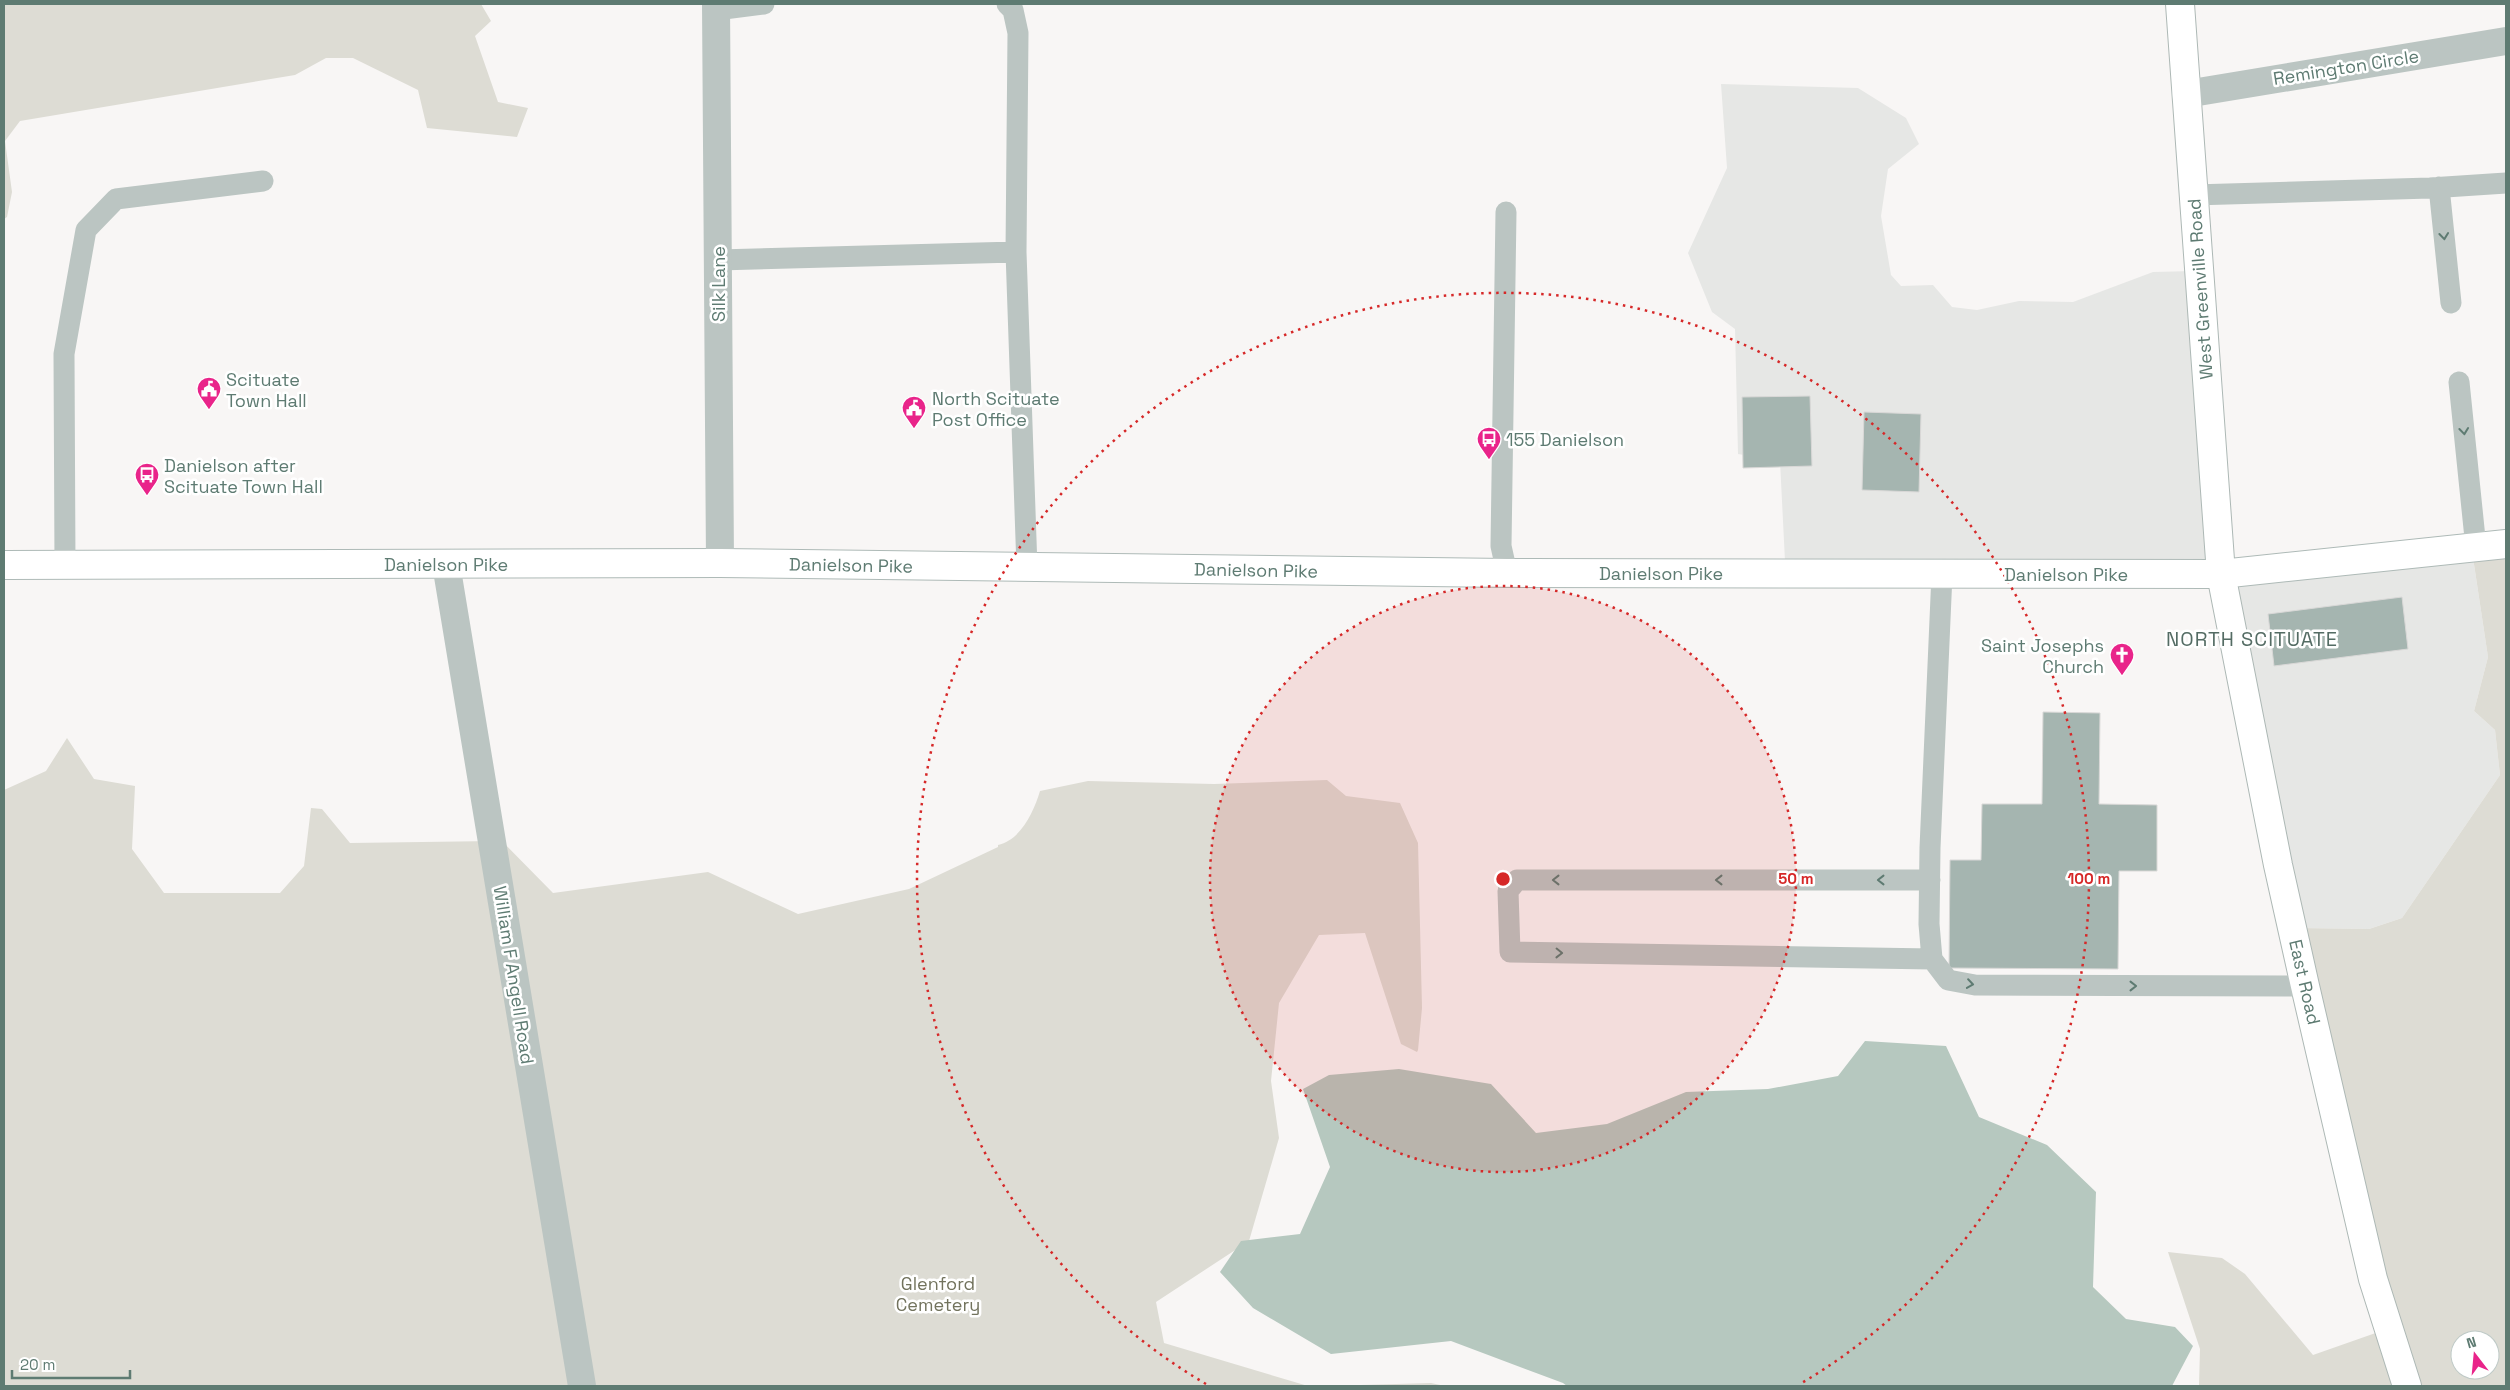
<svg xmlns="http://www.w3.org/2000/svg" width="2510" height="1390" viewBox="0 0 2510 1390" font-family="'Space Grotesk',sans-serif">
  <style>
    .built { fill: #e6e7e5 }
    .green { fill: #dddcd4; fill-rule: evenodd }
    .water { fill: #b6c8bf }
    .building { fill: #a5b5b0; stroke: #d9d8d7 }
    .lines { fill: none; stroke-linecap: round; stroke-linejoin: round }
    .secondary-casing { stroke: #aebab7; stroke-width: 30 }
    .primary-casing { stroke: #adb8b5; stroke-width: 30 }
    .service { stroke: #bbc5c2; stroke-width: 21 }
    .minor { stroke: #bbc5c2; stroke-width: 28 }
    .secondary { stroke: #fff; stroke-width: 28 }
    .primary { stroke: #fff; stroke-width: 28 }
    .oneway { stroke: #5e7b72 }
    .ring { fill: none; stroke: #d62828; stroke-width: 2.5; stroke-dasharray: 2.5 5 }
    .labels { text-anchor: middle; dominant-baseline: central; stroke-width: 5; stroke-linejoin: round; paint-order: stroke }
    .street-label { font-size: 18px; fill: #5e7b72; stroke: #fff }
    .poi-label { font-size: 18px; fill: #5e7b72; stroke: #fff; text-anchor: start }
    .park-label { font-size: 18px; fill: #72735d; stroke: #fff }
    .quarter-label { font-size: 20px; letter-spacing: 1px; fill: #546c64; stroke: #fff }
    .centre { fill: #d62828; stroke: #fff; stroke-width: 2.5 }
    .ring-label { font-size: 15px; text-anchor: middle; font-weight: bold; fill: #d62828; stroke: #fff; stroke-width: 5; stroke-linejoin: round; paint-order: stroke }
  </style>
  <rect width="100%" height="100%" fill="#f8f6f5"/>
  <path class="built" d="M1721,84L1858,88L1906,118L1919,144L1888,169L1881,216L1891,275L1901,286L1933,285L1952,307L1977,310L2019,301L2073,302L2153,272L2194,271L2221,562L1785,561L1780,461L1738,454L1735,329L1712,312L1688,253L1727,168Z
    M2472,551L2488,657L2474,711L2495,730L2500,775L2402,918L2369,929L2298,928L2228,570Z"/>
  <path class="green" d="M4,4H481L491,21L475,36L498,102L528,108L517,137L427,128L418,90L353,58H326L295,75L20,121L5,141L12,192L7,217L4,219Z
    M2506,545V1386H2199L2200,1349L2168,1252L2222,1258L2245,1274L2313,1355L2387,1329L2298,928L2369,929L2402,918L2500,775L2495,730L2474,711L2488,657L2472,551ZM2460,1340H2490V1370H2460Z
    M67,738L94,779L135,786L132,849L164,893H280L304,866L311,808L322,809L350,843L494,841L499,838L553,893L708,872L798,914L909,889L998,847V845C1021,840 1034,811 1040,791L1088,781L1214,784L1327,780L1346,796L1400,803L1418,843L1422,1008L1418,1050L1417,1052L1401,1044L1365,933L1319,935L1279,1003L1271,1081L1279,1138L1249,1241L1156,1302L1164,1343L1308,1386H4V790L46,771Z
    M1431,1383L1445,1386H1325Z"/>
  <path class="water" d="M1865,1041L1946,1046L1979,1117L2047,1145L2096,1192L2093,1287L2126,1319L2175,1327L2193,1346L2172,1386H1567L1563,1383L1451,1341L1331,1354L1253,1308L1220,1272L1241,1241L1300,1234L1330,1167L1303,1089L1329,1075L1399,1069L1491,1084L1536,1133L1607,1124L1686,1092L1768,1089L1838,1076Z"/>
  <path class="building" d="M1810,396L1812,466L1743,468L1742,397Z
    M1864,412L1921,414L1919,492L1862,490Z
    M2402,597L2408,649L2274,666L2268,614Z
    M2043,712L2100,713L2099,804L2157,805V871H2119L2118,969L1949,968L1950,860H1981L1982,804H2042Z"/>
  <g class="lines">
    <defs>
      <path id="secondary" d="M4,565L720,563L1507,573L2221,574L2506,544"/>
      <path id="primary" d="M2180,4L2221,574L2278,865L2305,986L2373,1279L2407,1386"/>
    </defs>
    <use href="#secondary" class="secondary-casing"/>
    <use href="#primary" class="primary-casing"/>
    <path class="service" d="M1007,4L1013,10L1018,33L1016,252L1027,568
      M716,10L764,4
      M2439,187L2451,303
      M2193,195L2430,188L2506,183
      M1506,212L1501,546L1507,573
      M718,260L1016,252
      M2459,382L2476,548
      M65,565L64,354L86,230L116,199L263,181
      M1942,574L1930,848L1929,924L1932,959L1948,980L1975,985L2305,986
      M1930,880H1517L1508,891L1510,952L1932,959"/>
    <path class="minor" d="M716,4L720,563
      M2186,94L2506,41
      M446,564L582,1386"/>
    <use href="#secondary" class="secondary"/>
    <use href="#primary" class="primary"/>
  </g>
  <defs><path id="oneway-chevron" d="M-2-3.5L2.5 0L-2 3.5" fill="none" stroke-width="1.6" stroke-linecap="round" stroke-linejoin="round" transform="scale(1.25)"/></defs>
  <g class="oneway">
    <use href="#oneway-chevron" transform="translate(2444 236) rotate(84)"/>
    <use href="#oneway-chevron" transform="translate(2464 431) rotate(84)"/>
    <use href="#oneway-chevron" transform="translate(1556 880) rotate(-180)"/>
    <use href="#oneway-chevron" transform="translate(1719 880) rotate(-180)"/>
    <use href="#oneway-chevron" transform="translate(1881 880) rotate(-180)"/>
    <use href="#oneway-chevron" transform="translate(1559 953) rotate(1)"/>
    <use href="#oneway-chevron" transform="translate(1970 984) rotate(8)"/>
    <use href="#oneway-chevron" transform="translate(2133 986)"/>
  </g>
  <circle cx="1503" cy="879" r="293" fill="#d62828" fill-opacity=".12"/>
  <g class="ring">
    <circle cx="1503" cy="879" r="293"/>
    <path d="M1206 1384A586 586 0 1 1 1800 1384"/>
  </g>
  <defs>
    <symbol id="civic-pin" viewBox="-11 -11 22 30"><path d="M0 17L-7.5 6A9.5 9.5 0 1 1 7.5 6Z" fill="#e9248a" stroke="#fff"/><path d="M-.6-6.5H3V-4.5H.6V-3L4-1V1h2V6H-6V1h2V-1L-.6-3ZM-1.2 2.5V6h2.4V2.5Z" fill="#fff"/></symbol>
    <symbol id="bus-pin" viewBox="-11 -11 22 30"><path d="M0 17L-7.5 6A9.5 9.5 0 1 1 7.5 6Z" fill="#e9248a" stroke="#fff"/><path d="M-5-6H5V4H4V6H2V4H-2V6H-4V4H-5ZM-3.5-4V0h7V-4ZM-3.5 1.2v1.5H-2V1.2ZM2 1.2v1.5H3.5V1.2Z" fill="#fff"/></symbol>
    <symbol id="church-pin" viewBox="-11 -11 22 30"><path d="M0 17L-7.5 6A9.5 9.5 0 1 1 7.5 6Z" fill="#e9248a" stroke="#fff"/><path d="M-1.2-6h2.4v3.5h3.3v2.4h-3.3V6h-2.4V-.1h-3.3v-2.4h3.3Z" fill="#fff"/></symbol>
  </defs>
  <g fill-rule="evenodd">
    <use href="#civic-pin" x="195" y="375" width="28" height="38"/>
    <use href="#civic-pin" x="900" y="394" width="28" height="38"/>
    <use href="#bus-pin" x="1475" y="425" width="28" height="38"/>
    <use href="#bus-pin" x="133" y="461" width="28" height="38"/>
    <use href="#church-pin" x="2108" y="641" width="28" height="38"/>
  </g>
  <g class="labels">
    <g class="street-label">
      <text transform="translate(2346 67) rotate(-9)">Remington Circle</text>
      <text transform="translate(718 284) rotate(-90)">Silk Lane</text>
      <text transform="translate(2200 289) rotate(-94)">West Greenville Road</text>
      <text x="446" y="564">Danielson Pike</text>
      <text transform="translate(851 565) rotate(1)">Danielson Pike</text>
      <text transform="translate(1256 570) rotate(1)">Danielson Pike</text>
      <text x="1661" y="573">Danielson Pike</text>
      <text x="2066" y="574">Danielson Pike</text>
      <text transform="translate(514 975) rotate(81)">William F Angell Road</text>
      <text transform="translate(2305 982) rotate(77)">East Road</text>
    </g>
    <g class="poi-label">
      <text x="226" y="379">Scituate<tspan x="226" dy="21">Town Hall</tspan></text>
      <text x="932" y="398">North Scituate<tspan x="932" dy="21">Post Office</tspan></text>
      <text x="1506" y="439">155 Danielson</text>
      <text x="164" y="465">Danielson after<tspan x="164" dy="21">Scituate Town Hall</tspan></text>
      <text x="2104" y="645" text-anchor="end">Saint Josephs<tspan x="2104" dy="21">Church</tspan></text>
    </g>
    <g class="park-label">
      <text x="938" y="1283">Glenford<tspan x="938" dy="21">Cemetery</tspan></text>
    </g>
    <g class="quarter-label">
      <text x="2252" y="639">NORTH SCITUATE</text>
    </g>
  </g>
  <circle cx="1503" cy="879" r="8" class="centre"/>
  <g class="ring-label">
    <text x="1796" y="884">50 m</text>
    <text x="2089" y="884">100 m</text>
  </g>
  <rect width="2510" height="1390" fill="none" stroke="#5e7b72" stroke-width="10"/>
  <g transform="translate(2475 1355) rotate(344)"><circle r="24" fill="#ffffff" stroke="#bfcac7"/>
  <path d="M0-4L9 19L0 12L-9 19Z" fill="#e9248a"/>
  <text y="-8" font-size="14" font-weight="bold" text-anchor="middle" fill="#5e7b72">N</text>
  </g>
  <path d="M12 1370v8h118v-8" fill="none" stroke="#5e7b72" stroke-width="2.5"/>
  <text x="20" y="1370" font-size="15" fill="#5e7b72" stroke="#ffffff" stroke-width="4" paint-order="stroke">20 m</text>
</svg>
